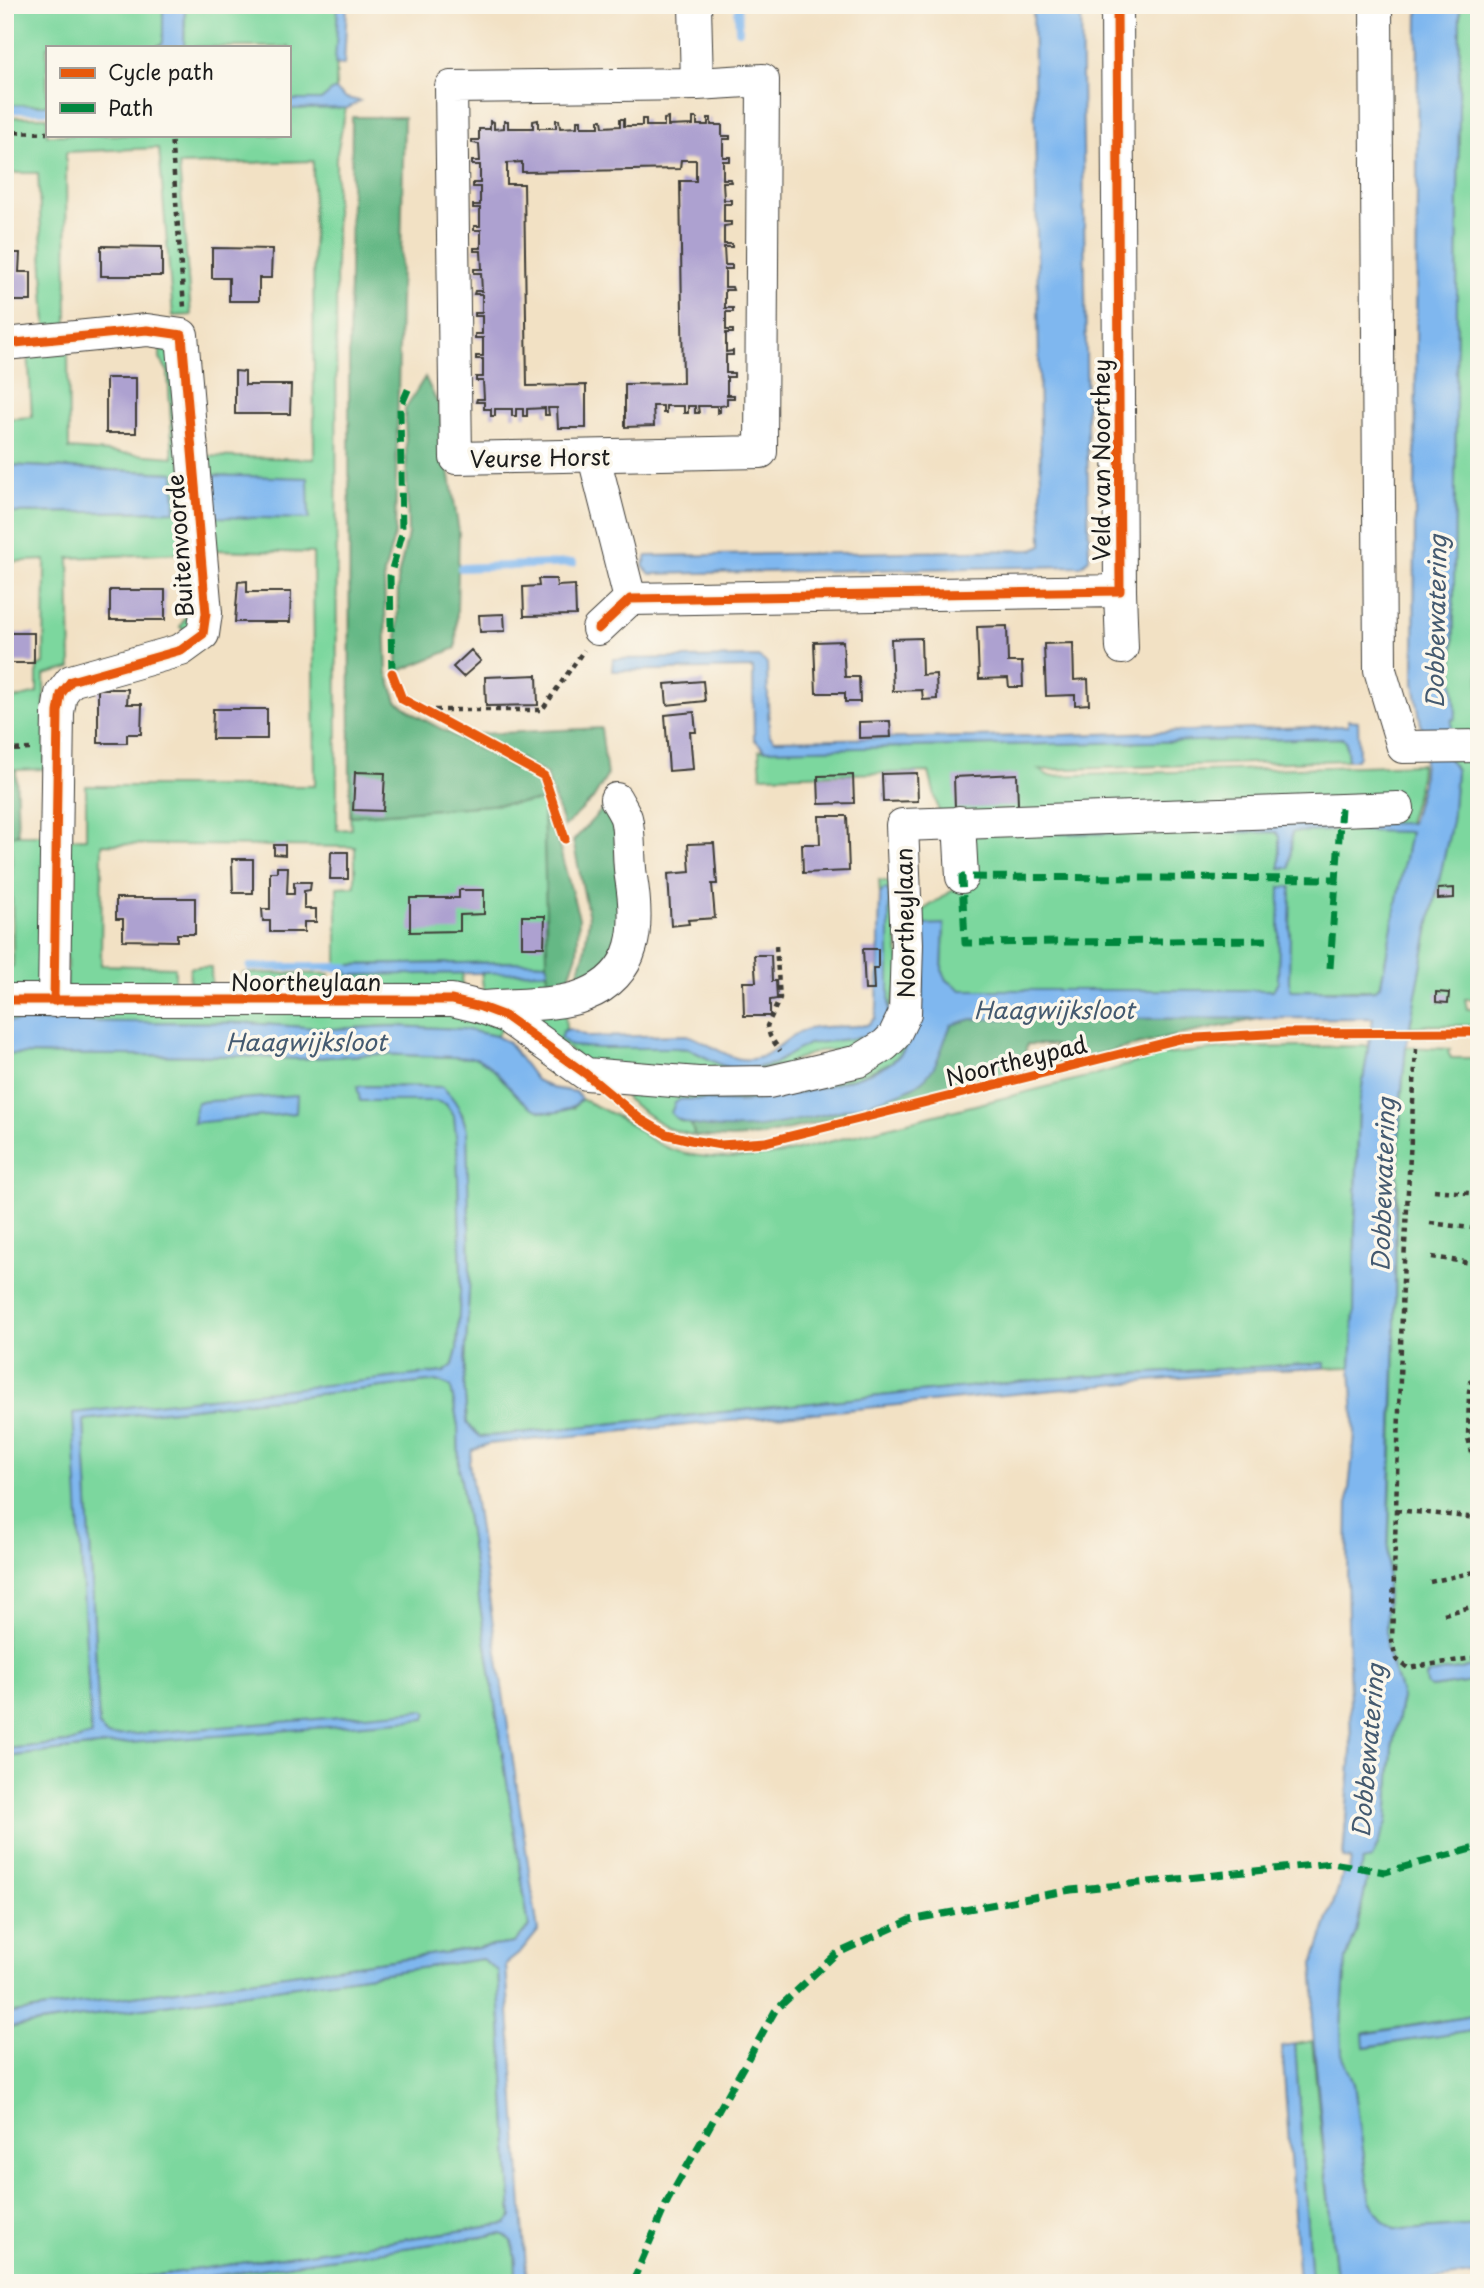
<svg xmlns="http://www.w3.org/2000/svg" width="1484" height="2288" viewBox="0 0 1484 2288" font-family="'Playpen Sans',sans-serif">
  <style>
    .green { fill: #7cd79e; stroke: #4c7a5d; stroke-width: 2 }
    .forest { fill: #65b885; stroke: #406a50; stroke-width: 2 }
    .water { fill: #7fb7ef; stroke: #4e6a86; stroke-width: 2 }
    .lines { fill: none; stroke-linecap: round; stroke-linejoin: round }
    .stream { stroke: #7fb7ef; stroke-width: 8 }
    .building { fill: #ada1d0 }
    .minor-casing { stroke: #3c3a35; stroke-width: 34 }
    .path { stroke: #3c3a35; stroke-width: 4.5; stroke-dasharray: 5 5; stroke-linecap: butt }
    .minor { stroke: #fff; stroke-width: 32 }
    .quiet { stroke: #00873e; stroke-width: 7; stroke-dasharray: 14 7; stroke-linecap: butt }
    .cycleway-casing { stroke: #fbf7ec; stroke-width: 13 }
    .cycleway { stroke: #e8590c; stroke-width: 9 }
    .labels { text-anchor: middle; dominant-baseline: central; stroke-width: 7; stroke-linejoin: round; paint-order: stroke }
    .street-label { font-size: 23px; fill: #1c1c1c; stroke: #fbf7ec }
    .water-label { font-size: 24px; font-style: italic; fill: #445a70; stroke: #fbf7ec }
  </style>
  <rect width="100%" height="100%" fill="#fbf7ec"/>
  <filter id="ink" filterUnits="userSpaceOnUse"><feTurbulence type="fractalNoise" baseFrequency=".0143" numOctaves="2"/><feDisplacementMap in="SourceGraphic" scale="14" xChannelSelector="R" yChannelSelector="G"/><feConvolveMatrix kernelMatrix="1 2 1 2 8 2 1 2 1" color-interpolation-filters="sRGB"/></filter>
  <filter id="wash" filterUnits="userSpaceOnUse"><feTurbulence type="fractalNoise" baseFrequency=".00686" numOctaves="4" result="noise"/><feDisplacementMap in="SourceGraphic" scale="28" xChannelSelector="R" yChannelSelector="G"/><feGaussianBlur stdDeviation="1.57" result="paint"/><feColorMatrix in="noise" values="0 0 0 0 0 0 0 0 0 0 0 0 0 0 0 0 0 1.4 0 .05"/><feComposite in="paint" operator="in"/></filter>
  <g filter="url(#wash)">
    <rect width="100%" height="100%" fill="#f2e1c4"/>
    <path class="green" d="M5,5H163V43L155,47H47V105H5Z
      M185,5H338L336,90L321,100H289V47H184Z
      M1460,5H1479V999H1465L1467,1009H1479V1026L1430,1025L1410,1027L1428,931L1452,821L1456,771L1448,757L1452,718L1456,713L1453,679Z
      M346,108L336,158L337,830L351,829L350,816L543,801L548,966L544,963L524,962L347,965L349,975L463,972L461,990L346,985L341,976V968L337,967V887L355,886V847L102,844L101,965L175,967V995H67L66,839L86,838V786H315L313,553L215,550L210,517L308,479L206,475L204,456L314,459L313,161L179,165L191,315L173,316L159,148L66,152L67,324L46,327L38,173H5V117H47V135H289V109Z
      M68,346L69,449L173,457L168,372L160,358V346L170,355L198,611L189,633L180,627C194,606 186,577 184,553L69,558L71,668L44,675L45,769L16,770L5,766V701L37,693V667L44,664L45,560L5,562V513L175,511L174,473L5,465V419L32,417L28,349Z
      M1343,738L1346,741L1348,760L1040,770L1049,776L1421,764C1421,788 1411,808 1406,831L1410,832L1381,984L1375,990H1291L1289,987H1277L1273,990H961L947,980L942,970L944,924L922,992L916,1029L909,1044L892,1062L857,1077L802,1092L758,1100L681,1099L680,1121L691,1124L695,1136L667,1128L627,1100L626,1095L630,1091L893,1048L914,916L956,888L947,845L929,772L761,776L759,750Z
      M11,835H45L47,992L5,993V966H13Z
      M879,880L890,882L901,972L881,1040L836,1050L818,1051L792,1061L778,1070L591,1065L515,1012L565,1007L566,1029L563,1031L599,1048H676L689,1049L721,1065L789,1053L808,1044L822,1041L861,1038L878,1031L881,890L880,894Z
      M190,967H211L212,995H189Z
      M548,970V996L484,995L481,971L545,972Z
      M243,973L329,974L324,985L244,987Z
      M5,1007H420L503,1027L496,1036L462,1029L393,1026L333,1029L247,1023L5,1021Z
      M1370,1046L1359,1106L1355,1227L1354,1313L1351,1367L1325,1368V1363L1046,1379L479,1437L467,1423L464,1382L470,1273L467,1131L462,1114L442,1087L358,1086L360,1101H435L446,1104L454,1116L457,1146L461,1273L457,1350L453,1365L444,1372L74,1414L91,1735L68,1743L5,1749V1054L240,1056L298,1059L379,1054L476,1058L488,1063L521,1100L552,1113L573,1108L581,1099C596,1106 611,1113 625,1121C635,1126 643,1135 652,1140C689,1163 740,1159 781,1154L1094,1075L1162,1055L1231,1048Z
      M1406,1047L1450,1049L1448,1052L1451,1058H1479V1666L1429,1674L1431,1688L1479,1681V2015L1364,2033L1365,2047L1479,2030V2225L1404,2230L1394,2229L1383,2221L1370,2201L1354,2084L1342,2054L1341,2026L1346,1959L1356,1932L1367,1880L1360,1873L1362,1861L1387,1822L1392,1748L1402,1697L1386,1648V1616C1389,1522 1394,1428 1395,1334C1396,1238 1396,1143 1406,1047Z
      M437,1381L451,1387L458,1426L459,1467L529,1927L514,1943L5,2014V1757L106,1745L112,1736L106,1735L99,1726L84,1420Z
      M482,1959L498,1971L512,2217L506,2224L104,2283H5V2028Z
      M1312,2041L1335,2268L1339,2279L1355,2283H1311L1295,2044Z
      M501,2234C520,2239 515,2267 516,2283H162Z"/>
    <path class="forest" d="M352,117H404L395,533L384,574L387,673L397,701L419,717L534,779L546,800L579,918L577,954L563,995L548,996L543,801L350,816L349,351Z
      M425,377L439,406L459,532L456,648L397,672L398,577L408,534L405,409Z
      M601,728L607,776L593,799L564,827L546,774L477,734Z
      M5,766L16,770L18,834L5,838Z
      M608,803L613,807L623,959L572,990L584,954L589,918L573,841Z
      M1263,1018L1180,1035L1046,1066L1055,1045L1027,1044L1022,1073L762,1136L731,1138L695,1136L691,1124L717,1126L913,1087C937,1072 940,1048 951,1025L972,1019Z"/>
    <path class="water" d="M163,5H185L184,47H158L163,43Z
      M338,5H347L344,65L335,64Z
      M1033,5H1081L1089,559L1081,566L650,574L643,566L647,556L1032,550L1042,545Z
      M1418,5H1460L1453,679L1456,713L1455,719H1452L1448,757L1456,771L1452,821L1428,931L1406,1047L1401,1098L1395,1205V1333L1386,1616V1647L1402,1697L1392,1748L1387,1822L1372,1859L1362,1861L1360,1873L1367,1880L1356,1932L1346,1959L1341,2026L1342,2054L1354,2084L1370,2201L1383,2221L1394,2229L1404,2230L1479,2225V2274C1433,2280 1385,2288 1339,2279L1335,2268L1312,2023L1315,1991L1313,1964L1344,1871H1349L1351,1859L1343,1858L1351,1751L1347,1578L1348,1497L1355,1435L1351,1367L1354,1313L1355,1227L1359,1106L1373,1018L972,1019L951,1025C942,1044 939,1067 922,1081C900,1101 779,1126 747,1128C729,1129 681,1128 671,1113L675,1103L681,1099C703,1099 730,1103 751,1101C780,1099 872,1078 893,1061C903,1053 910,1043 915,1031C927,1003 922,956 921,925L944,924L942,970L947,980L961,990H1273L1278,982L1280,887H1291L1289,981L1291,990L1363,991L1375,990L1381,984L1410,832L1355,831L1353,824L1411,823L1422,784L1425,749L1414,683Z
      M333,90H336L346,98L360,101L348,108L289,109V100H321Z
      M5,465L174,473L175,511L5,513Z
      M206,475L308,478L309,519L210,517Z
      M758,657L767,663L769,734L774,740L1035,736L1343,726H1348V720L1358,721L1359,756L1357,760H1348L1346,741L1343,738L765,750L754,739L753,668L612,671L613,659Z
      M1332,822V831L1292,832L1290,868H1280V837L1276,832L1041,834Z
      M884,889H887L889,893V1014L878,1031L872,1036L808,1044L773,1064L759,1067L731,1068L721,1065L689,1049L676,1048H599L571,1046L560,1038L563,1031L569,1029L589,1037L687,1035C705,1040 724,1057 741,1059C772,1063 782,1036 808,1029C827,1025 848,1028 867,1025L875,1018L877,1008L880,894Z
      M524,962L545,963L548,966V970L545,972L349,975L347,973V965Z
      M5,1021L247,1023L333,1029L393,1026L462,1029L496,1036L508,1042L536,1080L552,1088L576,1092L581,1099C574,1107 568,1110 557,1112C519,1118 506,1070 476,1058L379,1054L298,1059L240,1056L5,1054Z
      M357,1086L442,1087C457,1100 462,1113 467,1131L470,1273L464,1382L467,1423L480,1437L1046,1379L1325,1363V1368L1254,1371L488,1444L472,1450L469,1462L538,1931L521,1952L506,1964L527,2283H516C515,2267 520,2238 501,2234L162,2283H104L506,2224L512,2217L498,1971L482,1959L5,2028V2014L514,1943L529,1927L459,1467L458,1426L451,1387L437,1381L84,1420L99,1726L106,1735L112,1736L424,1710L427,1713L425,1719L106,1745L5,1757V1749L68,1743L91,1735L73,1413L444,1372L453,1365L457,1350L461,1273L457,1146L454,1116L446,1104L435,1101H360Z
      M297,1095L296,1113L193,1123L197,1102Z
      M1479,1666V1681L1431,1688L1427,1685L1426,1677L1429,1674Z
      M1479,2015V2030L1364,2047L1363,2034Z
      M1295,2044L1311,2283H1299L1282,2046Z"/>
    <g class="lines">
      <path class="stream" d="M738,5L739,30
        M5,109L47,110
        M461,568L573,563
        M250,967H346"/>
    </g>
    <g id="blocks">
      <path class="building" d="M668,118V126L693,125V118H697V125H708V118H711V125H722V136H730V139H723V157H730V161H723V179H730L731,182H723L724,200H731V204H724V222H731V225L724,226V244H732V247H724L725,265H732V269H725V287H732L733,290H725V308H733V312H726V330H733V333H726V352L733,351V355H726V373H734V377H727V395H734V398H727V405L720,406V412L717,413V406H698L699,413H695V406H688V413H684V406H666V413H663V406H653L654,426L625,427V384L683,383L680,181H696V160H681L680,169L580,171L522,172V162L507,163V184H524L527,386L586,385V428H558L557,408H548L549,415H545V408L527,409V416H523V409H516V416H512V409H495V416H491V409H484V402H476L477,399H484L483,381H476V377H483V359H476V356H483V338H475V334H482V316H475V313H482V294H474L475,291H482L481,273H474V269H482L481,251H474V248H481V230H474V226H480V208H473V205H480V187H473V183H480V165H472V161H480L479,144L472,143V140H479V129H490V121L494,122V129L504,128V121H508V128H533V121L538,120V128H556V120H559L560,128L577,127V120H581V127H599V120H602L603,127L620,126V119H624V126H642V119H646V126H664V119Z
        M101,246L162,247V276H101Z
        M212,248L272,249L271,278H259V301H229V278H212Z
        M5,253H20L19,272H31V301H5Z
        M235,371L245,372V385H291L290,414H235Z
        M106,378H136V433H106Z
        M538,579H556L557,586L575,585L576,615L524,616L523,587L539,586Z
        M247,581V592H291L290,622H235L238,582Z
        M110,590H165V620H110Z
        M504,614L505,631L480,632L479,615Z
        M5,621H8V633H34V663H8V677H5Z
        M1007,626L1008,662H1022L1023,687H1009L1008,678L979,679L977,627Z
        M921,638L922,675L936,674L937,699L923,700L922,690L893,691L891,639Z
        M843,641L845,677H859L860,702H845V693H816L814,642Z
        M1073,643L1074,680L1088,679L1089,704L1075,705V695L1046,696L1044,644Z
        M471,650L481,661L463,677L453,667Z
        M537,675L538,705L486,706L485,677Z
        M703,681L705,701L667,705L665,684Z
        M98,689H128L127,704H142L141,734H127V743H98Z
        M213,709H267V739H212Z
        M694,712L696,732H690L693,769L669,771L665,715Z
        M890,721L891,737L859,738V722Z
        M355,772L385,773L383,811L353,810Z
        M917,773L918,801L883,802L882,774Z
        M1017,774L1018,806L955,809L954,777Z
        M853,775L854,803L819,804L818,776Z
        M819,816H847L849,871L803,873L802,844H820Z
        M714,843L717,884H712L715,918L688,920L689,924L671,926L668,874L690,872L688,844Z
        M274,845H285V855L274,854Z
        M331,852H348V879H330Z
        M232,859H253V893H233Z
        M277,867H288L287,894H294V882H311L310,890L304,891V909H316V922H304V932H270V921H263L262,909H270V872H277Z
        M1454,888V898L1438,899V889Z
        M459,890H484V914L460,915V931L410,932V898H459Z
        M116,898H195V934H177V941L123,940V919H116Z
        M522,916H545L544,947H522Z
        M863,949H878V968H873L874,990H865Z
        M754,955H771L772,981H776L777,999L770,1000V1016H744L743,982H756Z
        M1436,992L1449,993L1448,1003L1436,1002Z"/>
    </g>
  </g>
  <g filter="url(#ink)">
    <use href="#blocks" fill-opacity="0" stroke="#3c3a35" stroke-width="2"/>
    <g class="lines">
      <defs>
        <path id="minor" d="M695,5L697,84
          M1376,5L1380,670L1403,747L1479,746
          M763,80L761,452L456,458L451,87L697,84Z
          M5,344L147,330L182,335L206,613L203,634L181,650L71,681L61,694L58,712L54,1001
          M594,457L630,599
          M1120,591L1122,648
          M598,629L630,599L1120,591L1117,5
          M959,822L962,877
          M5,1000H452L481,1007L505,1016L586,1074L698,1083L769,1082L859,1061L885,1045L894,1036L905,1013L907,944L902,825L1398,808
          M483,1007C512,1004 559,1006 585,995C638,974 639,926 631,877C628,860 630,832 626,818C624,812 619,805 616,799"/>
      </defs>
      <use href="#minor" class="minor-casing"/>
      <path class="path" d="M5,132L47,133
        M168,135H171L184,307
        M425,710H542L584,650
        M5,750L32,749
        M776,946L780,998L767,1026L770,1036L780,1051
        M1416,1049L1403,1280L1392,1641L1396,1659L1408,1668L1479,1657
        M1434,1190L1479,1194
        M1430,1223L1479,1229
        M1432,1257L1479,1264
        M1479,1350L1469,1391L1468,1438L1479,1477
        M1396,1510L1479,1518
        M1430,1582L1479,1571
        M1444,1614L1479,1605"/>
      <use href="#minor" class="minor"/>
      <path class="quiet" d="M392,673L390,576L402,534L400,408L411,383
        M1267,940L965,943L962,877L1336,879
        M1330,968L1341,808
        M632,2283L668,2200L775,2011L836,1954L910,1920L1071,1890L1332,1863L1385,1872L1479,1847"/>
      <defs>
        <path id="cycleway" d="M5,344L147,330L182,335L206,613L203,634L181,650L71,681L61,694L58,712L54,1001
          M598,629L630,599L1120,591L1117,5
          M392,673L402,699L544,776L565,839
          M5,1000H452L481,1007L505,1016L586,1074L640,1119L666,1134L691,1140L721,1145L766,1142L1180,1039L1284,1033L1479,1032"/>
      </defs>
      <use href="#cycleway" class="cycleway-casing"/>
      <use href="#cycleway" class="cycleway"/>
    </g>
  </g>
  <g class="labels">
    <g class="street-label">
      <text transform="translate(540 457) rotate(-1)">Veurse Horst</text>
      <text transform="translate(1100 460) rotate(-90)">Veld van Noorthey</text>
      <text transform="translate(179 546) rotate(-94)">Buitenvoorde</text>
      <text transform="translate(904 923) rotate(-91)">Noortheylaan</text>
      <text x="306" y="981">Noortheylaan</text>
      <text transform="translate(1016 1060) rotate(-14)">Noortheypad</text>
    </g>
    <g class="water-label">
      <text transform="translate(1435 622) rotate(-89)">Dobbewatering</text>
      <text x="1054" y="1009">Haagwijksloot</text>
      <text x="306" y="1041">Haagwijksloot</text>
      <text transform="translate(1382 1185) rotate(-88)">Dobbewatering</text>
      <text transform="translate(1367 1751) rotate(-85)">Dobbewatering</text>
    </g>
  </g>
  <rect width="1484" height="2288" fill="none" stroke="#fbf7ec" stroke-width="28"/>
  <rect x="46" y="46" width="245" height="91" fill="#fbf7ec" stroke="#a29f99" stroke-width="2"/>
  <rect x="60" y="68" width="35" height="10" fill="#e8590c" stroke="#a29f99" stroke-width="2"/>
  <text x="108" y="80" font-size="21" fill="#1c1c1c">Cycle path</text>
  <rect x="60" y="103" width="35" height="10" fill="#00873e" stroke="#a29f99" stroke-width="2"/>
  <text x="108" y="116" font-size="21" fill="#1c1c1c">Path</text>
</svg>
